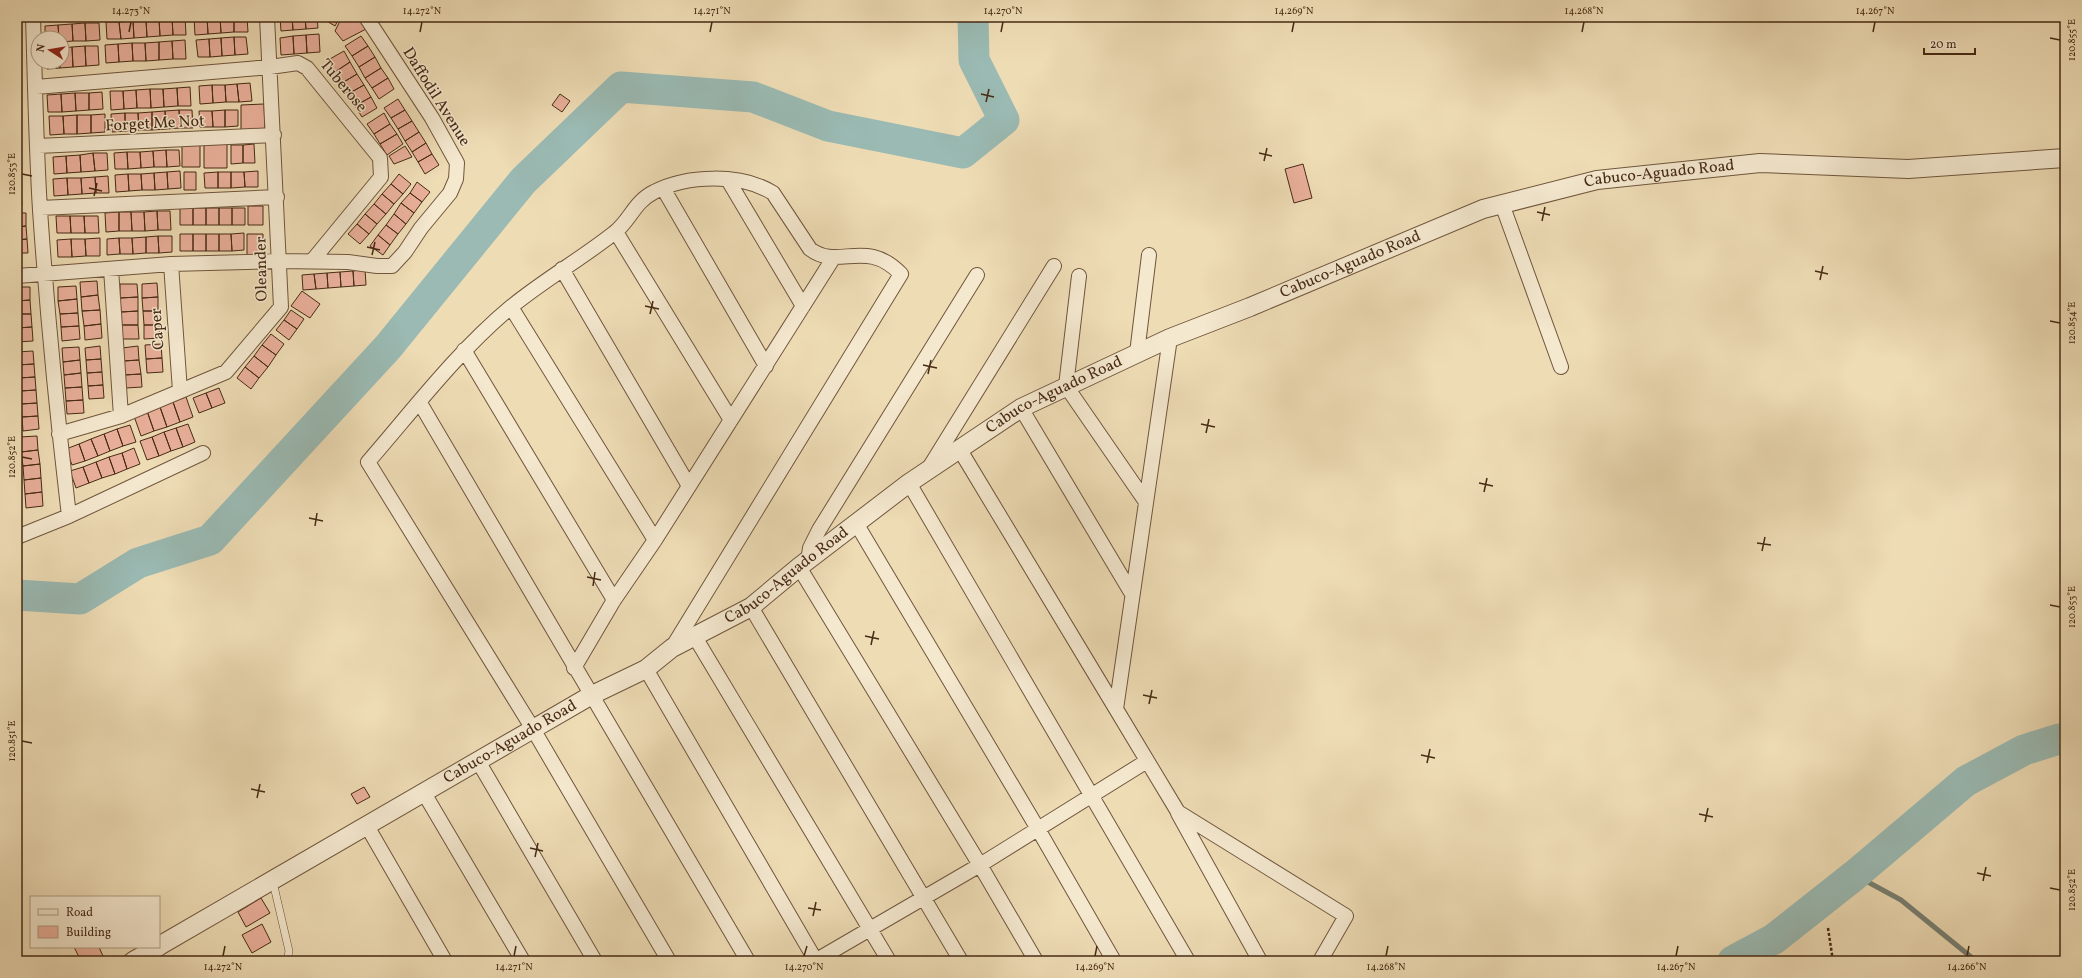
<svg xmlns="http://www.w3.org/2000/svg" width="2082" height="978" viewBox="0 0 2082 978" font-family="Vollkorn,serif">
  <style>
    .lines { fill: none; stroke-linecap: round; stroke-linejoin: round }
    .stream { stroke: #788073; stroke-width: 5 }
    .river { stroke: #9abab3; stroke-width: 31 }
    .building { fill: #eab09b; stroke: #462a14 }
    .service-casing { stroke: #70563c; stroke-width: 8 }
    .minor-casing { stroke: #70563c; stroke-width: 16 }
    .tertiary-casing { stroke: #70563c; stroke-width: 20 }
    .path { stroke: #462a14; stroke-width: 2.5; stroke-dasharray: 3 2; stroke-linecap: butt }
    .service { stroke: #f4e8cf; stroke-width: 7 }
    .minor { stroke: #f4e8cf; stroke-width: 14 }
    .tertiary { stroke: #f4e8cf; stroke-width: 18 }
    .ticks { fill: none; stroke: #462a14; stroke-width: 1.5 }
    .labels { text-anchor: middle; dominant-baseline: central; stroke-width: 3; stroke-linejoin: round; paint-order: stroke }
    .street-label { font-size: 16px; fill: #462a14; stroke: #f4e8cf }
    .neatline { fill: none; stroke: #462a14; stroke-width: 1.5 }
    .ticks-label { font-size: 10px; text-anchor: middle; fill: #462a14 }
  </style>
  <rect width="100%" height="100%" fill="#eedcb5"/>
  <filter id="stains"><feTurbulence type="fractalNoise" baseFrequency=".005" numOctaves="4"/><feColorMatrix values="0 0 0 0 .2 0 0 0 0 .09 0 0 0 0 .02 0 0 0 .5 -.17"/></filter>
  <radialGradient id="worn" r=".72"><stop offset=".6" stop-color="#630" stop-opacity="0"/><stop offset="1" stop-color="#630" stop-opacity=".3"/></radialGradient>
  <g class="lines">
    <path class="stream" d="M1855,875L1901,900L1976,961"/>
    <path class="river" d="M17,595L80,599L138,563L210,540L388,347L523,181L621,87L753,97L828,126L963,153L1004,120L974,60L973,17
      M1733,961L1774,939L1855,875L1966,781L2024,750L2059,739H2065"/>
  </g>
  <path class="building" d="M185,17L186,35H173L172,18Z
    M194,17H207L208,34L195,35Z
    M207,17H220L221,33L208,34Z
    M220,17H234V32L221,33Z
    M234,17H247L248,32H234Z
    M280,17H292L293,30L281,31Z
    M292,17H305L306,29L293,30Z
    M305,17H317L318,28L306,29Z
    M327,17H340L335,26L325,20Z
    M342,17H360L368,28L343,41L335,31Z
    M172,18L173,35L160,36L159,19Z
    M159,19L160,36L147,37L146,20Z
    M146,20L147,37L134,38L133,21Z
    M133,21L134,38L121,39L119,22Z
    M106,22H119L121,39H107Z
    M85,23H99L100,40L86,41Z
    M85,23L86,41H73L72,24Z
    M72,24L73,41L62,42V38H59L58,25Z
    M58,25L59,38H45V26Z
    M319,34L320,52L307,53L306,35Z
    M306,35L307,53L294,54L293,36Z
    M293,36L294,54L281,55L280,38Z
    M361,36L368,46L352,56L345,46Z
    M234,37L235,55L222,56L221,38Z
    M234,37H246L248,54L235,55Z
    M221,38L222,56L210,57L209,39Z
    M209,39L210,57H198L196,40Z
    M185,40L186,59H173L172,41Z
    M172,41L173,59L159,60V42Z
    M159,42V60L146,61L145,43Z
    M132,43L133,61L119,62L118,44Z
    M132,43H145L146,61H133Z
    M118,44L119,62L106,63L105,45Z
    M85,46L86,66L73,67L72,47Z
    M85,46H98L99,65L86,66Z
    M368,46L375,57L359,67L352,56Z
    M72,47L73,67L60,68L62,48Z
    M344,51L350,62L335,72L328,60Z
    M375,57L381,68L365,78L359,67Z
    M47,62H60V68L47,69Z
    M350,62L357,74L342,83L335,72Z
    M381,68L388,78L372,88L365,78Z
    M357,74L364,85L348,94L342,83Z
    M388,78L394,89L379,99L372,88Z
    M250,83L252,101L239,102L237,84Z
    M237,84L239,102H226L225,85Z
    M212,85H225L226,102L213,103Z
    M212,85L213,103L200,104L199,86Z
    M364,85L371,97L355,106L348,94Z
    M190,87L191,106H178L177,88Z
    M177,88L178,106L164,107L163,89Z
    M150,89H163L164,107L151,108Z
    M150,89L151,108H137L136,90Z
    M136,90L137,108L124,109L123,91Z
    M110,91H123L124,109L111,110Z
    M102,92L103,109L89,110V93Z
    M75,93H89V110L76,111Z
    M75,93L76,111L62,112L61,94Z
    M61,94L62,112H48L47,95Z
    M560,94L570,101L562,112L552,105Z
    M371,97L377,108L362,117L355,106Z
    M398,99L405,110L391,118L384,108Z
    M264,104L265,130H241V105Z
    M179,110L180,128L166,129L165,111Z
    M179,110H192L193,128H180Z
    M225,110V127H213L212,111Z
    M225,110H238V126L225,127Z
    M405,110L412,121L398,129L391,118Z
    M165,111L166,129L152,130V112Z
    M199,111H212L213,127H200Z
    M152,112V130H139L138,113Z
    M125,113H138L139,130L125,131Z
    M125,113V131L112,132L111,114Z
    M384,113L390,124L374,134L367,124Z
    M105,114V132L91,133V115Z
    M77,115H91V133L77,134Z
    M77,115V134H64L63,116Z
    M49,116H63L64,134L50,135Z
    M412,121L419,132L405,141L398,129Z
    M390,124L397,134L380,144L374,134Z
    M19,130V144H17V131Z
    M419,132L426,143L412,152L405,141Z
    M397,134L403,144L387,155L380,144Z
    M204,142H227V168H204Z
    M426,143L432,154L418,162L412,152Z
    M254,144L255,163H243V145Z
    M182,145H200V167H182Z
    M231,145H243V163L231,164Z
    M405,146L412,157L394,164L389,156Z
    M166,150L167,167H154L153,151Z
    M166,150H179L180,166L167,167Z
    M153,151L154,167L141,168L140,152Z
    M127,152H140L141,168L128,169Z
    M127,152L128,169H115L114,153Z
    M17,153H19L20,166H17Z
    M93,153H107L108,170L95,171Z
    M93,153L95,171L81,172L80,155Z
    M432,154L439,165L425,174L418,162Z
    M80,155L81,172L67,173L66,156Z
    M66,156L67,173L54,174L53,157Z
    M1303,164L1312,198L1294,203L1285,169Z
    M17,166H20L21,179H17Z
    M180,171L181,188L168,189L167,172Z
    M258,171V187H245L244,172Z
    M167,172L168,189L155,190L154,173Z
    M184,172H196V190H184Z
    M218,172V188H205L204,173Z
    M218,172H231V188H218Z
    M231,172H244L245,187L231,188Z
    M154,173L155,190H142L141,174Z
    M128,174L129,191L116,192L115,175Z
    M128,174H141L142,190L129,191Z
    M399,174L411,184L403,194L391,184Z
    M108,176L109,193H96L95,177Z
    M95,177L96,193L82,194L81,178Z
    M67,178H81L82,194L68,195Z
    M67,178L68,195L54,196L53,179Z
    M17,179H21V192L17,193Z
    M417,182L430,192L422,202L410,193Z
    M391,184L403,194L394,204L382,194Z
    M21,192L22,205H17V193Z
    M410,193L422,202L414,213L401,203Z
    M382,194L394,204L386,214L374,204Z
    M401,203L414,213L406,224L394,214Z
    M374,204L386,214L377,224L365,214Z
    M248,206H263V225H248Z
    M180,208H193V225H180Z
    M193,208H206V225H193Z
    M206,208H219V225H206Z
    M219,208H232V225H219Z
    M232,208H245V225H232Z
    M157,211H170L171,230H158Z
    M157,211L158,230L145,231L144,212Z
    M119,212V231L106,232L105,213Z
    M119,212H131L132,231H119Z
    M131,212H144L145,231H132Z
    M17,213H26V226L17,227Z
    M365,214L377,224L369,234L357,224Z
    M394,214L406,224L398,234L386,225Z
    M56,216H70L71,233H57Z
    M70,216H84L85,233H71Z
    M84,216H98L99,233H85Z
    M357,224L369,234L360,244L348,234Z
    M386,225L398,234L390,245L378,235Z
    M26,226L27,239L17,240V227Z
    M244,233V250L232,251L231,234Z
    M180,234H193V251H180Z
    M193,234H206V251H193Z
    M206,234H219V251H206Z
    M219,234H231L232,251H219Z
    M247,234H263V257H247Z
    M378,235L390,245L383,255L370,246Z
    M158,236L159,253H146V237Z
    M158,236H172V252L159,253Z
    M146,237V253L133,254L132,238Z
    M100,238V256H86L85,239Z
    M119,238H132L133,254H120Z
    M119,238L120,254L107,255V239Z
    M27,239L28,253H17V240Z
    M71,239L72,257H58L57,240Z
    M71,239H85L86,256L72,257Z
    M365,269L366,285L354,286L353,271Z
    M353,271L354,286L341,287L340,272Z
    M340,272L341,287L328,288L327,273Z
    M327,273L328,288L316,289L314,274Z
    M314,274L316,289L303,290L302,275Z
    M97,281L98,295L81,297L80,282Z
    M157,283L158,297L142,298V284Z
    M120,284H137L138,297L120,298Z
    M76,286L77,299L58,301V287Z
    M17,287H30V300L17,301Z
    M302,291L320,304L310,318L291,306Z
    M98,295L100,310L82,311L81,297Z
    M138,297V311L121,312L120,298Z
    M158,297V311H143L142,298Z
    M77,299L78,313L60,314L58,301Z
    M30,300L31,314H17V301Z
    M100,310L101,324L84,326L82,311Z
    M291,310L304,319L297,329L284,320Z
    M138,311V325H121V312Z
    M143,311H158L159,325H144Z
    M78,313L79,326L61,327L60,314Z
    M17,314H31L32,327L17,328Z
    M284,320L297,329L289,340L276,330Z
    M101,324L102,338L85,340L84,326Z
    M121,325H138L139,339H122Z
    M144,325H159L160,338L144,339Z
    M79,326L80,339L62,341L61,327Z
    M32,327L33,341L17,342V328Z
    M271,334L284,344L276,355L262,345Z
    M161,344L162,358L146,359L145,345Z
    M262,345L276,355L268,367L254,356Z
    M100,346L101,359L86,360L85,348Z
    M138,346L139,360L123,361L122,348Z
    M79,347L80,360L63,362L62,348Z
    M33,351L34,364L17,365V352Z
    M254,356L268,367L259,378L245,367Z
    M162,358L163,372L147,373L146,359Z
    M101,359L102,372L87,373L86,360Z
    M80,360L81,373L64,375L63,362Z
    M139,360L141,374L124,375L123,361Z
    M34,364L35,377L19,378L17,365Z
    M245,367L259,378L251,389L237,378Z
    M102,372L103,385L88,386L87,373Z
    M81,373L82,387L65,388L64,375Z
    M141,374L142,387L126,388L124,375Z
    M35,377L36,390L20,391L19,378Z
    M103,385L104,398L89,399L88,386Z
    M82,387L83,400L66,401L65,388Z
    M219,388L225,403L212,408L206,393Z
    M36,390L37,403L21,404L20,391Z
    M206,393L212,408L199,413L193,398Z
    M186,397L193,417L180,422L173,402Z
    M83,400L84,413L67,414L66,401Z
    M173,402L180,422L167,427L160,407Z
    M37,403L38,416L22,417L21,404Z
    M160,407L167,427L154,431L147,411Z
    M147,411L154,431L141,436L134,416Z
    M38,416L39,429L23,431L22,417Z
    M188,424L195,442L183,447L176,428Z
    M130,425L136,442L123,446L117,429Z
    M176,428L183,447L171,451L164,432Z
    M117,429L123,446L110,451L104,434Z
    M164,432L171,451L159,456L152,437Z
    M104,434L110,451L98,456L91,439Z
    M37,436L38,450L21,452L20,437Z
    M152,437L159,456L147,460L140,441Z
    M91,439L98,456L85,461L79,444Z
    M79,444L85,461L72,465L66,449Z
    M134,448L140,464L127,469L122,453Z
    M38,450L40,464L23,466L21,452Z
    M122,453L127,469L115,474L109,457Z
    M109,457L115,474L102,478L96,462Z
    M96,462L102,478L89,483L83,467Z
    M40,464L41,478L24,480L23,466Z
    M17,467L19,480H17Z
    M83,467L89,483L76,488L70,471Z
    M41,478L42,492L25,494L24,480Z
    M17,480H19L20,494H17Z
    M42,492L43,506L26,508L25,494Z
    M17,494H20L21,507H17Z
    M364,787L370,797L357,804L351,794Z
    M261,898L270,913L246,927L238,912Z
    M262,924L271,942L252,953L242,935Z
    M74,947H99L103,956L93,961H81Z"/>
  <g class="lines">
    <defs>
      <path id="service" d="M273,882L289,951L287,961"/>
      <path id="minor" d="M33,17C35,81 36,146 40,210C47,312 57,415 69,516
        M36,87L270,67L298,63L307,68L380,158L381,177L312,261
        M38,146L274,135
        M728,180L803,306
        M663,188L766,366
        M1502,204L1561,367
        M40,208L277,197
        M616,232L731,420
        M171,264L180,391
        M111,269L121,416
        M562,269L689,486
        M17,276L171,264L280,261L348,262L377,266H392L405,252L421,228L450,193L456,179L457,163L432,118L366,17
        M1079,276L1066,386L1146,502
        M511,307L655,540
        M1170,338L1116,709L1178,812L1346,916L1320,961
        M464,350L614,600
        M1137,353L1149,255
        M420,403L748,961
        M1021,408L1132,594
        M59,434L121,416L226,372L281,307L267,17
        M960,450L1116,709
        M929,468L1054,266
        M909,483L1188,961
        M856,523L1038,829L1114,961
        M17,537L69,516L203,453
        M808,561L810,548L819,530L977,275
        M799,567L980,865L1036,961
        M751,607L961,961
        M695,637L889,961
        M574,668L614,600L655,540L834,257
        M646,669L816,961
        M478,761L595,961
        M424,793L523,961
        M1178,813L1260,961
        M367,826L445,961
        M669,961L533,729L368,462C414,409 457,352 511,307C544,280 581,259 614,233C630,221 634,202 654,192C686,175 741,173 773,193L810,249C839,271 865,237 901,274L672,648
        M815,961L980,865L1147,761"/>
      <g id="tertiary">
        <path id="s1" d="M159,946L590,696L646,669L672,648L751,607L799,567L909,483L1021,408L1170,338L1250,307L1483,209L1597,180L1760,163L1908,169L2065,158"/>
        <path d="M133,961L158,947"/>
      </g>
    </defs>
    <use href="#service" class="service-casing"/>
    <use href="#minor" class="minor-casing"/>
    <use href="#tertiary" class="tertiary-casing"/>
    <path class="path" d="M1828,928L1833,961"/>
    <use href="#service" class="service"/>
    <use href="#minor" class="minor"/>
    <use href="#tertiary" class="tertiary"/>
  </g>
  <path class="ticks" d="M129,32L131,22M420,32L422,22M710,32L712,22M1001,32L1003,22M1292,32L1294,22M1582,32L1584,22M1873,32L1875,22M2050,38L2060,40M981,94L994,97M986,102L989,89M1259,153L1272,156M1264,161L1267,148M22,174L32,176M89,188L102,191M94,196L97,183M1537,212L1550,215M1542,221L1545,207M367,247L380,250M372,255L375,242M1815,271L1828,274M1820,280L1823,266M645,306L659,309M650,314L653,301M2050,321L2060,323M923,365L937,368M928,374L931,360M1201,424L1215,427M1206,433L1209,419M22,457L32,459M1479,483L1493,486M1484,492L1487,478M309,518L323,521M315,526L317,513M1757,543L1771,545M1762,551L1765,537M587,577L601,580M593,586L595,572M2050,605L2060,607M865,636L879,639M871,645L874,631M1143,695L1157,698M1149,704L1152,690M22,741L32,743M1421,755L1435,758M1427,763L1430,749M251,789L265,792M257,798L260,784M1699,814L1713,817M1705,822L1708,808M530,848L543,851M535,857L538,843M1977,873L1991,876M1983,881L1986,867M2050,888L2060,890M808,908L821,910M813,916L816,902M223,956L225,946M514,956L516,946M804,956L807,946M1095,956L1097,946M1386,956L1388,946M1676,956L1678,946M1967,956L1969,946"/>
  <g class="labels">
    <g class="street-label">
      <text transform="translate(343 86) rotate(50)">Tuberose</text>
      <text transform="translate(436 97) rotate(58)">Daffodil Avenue</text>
      <text transform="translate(155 124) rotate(-3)">Forget Me Not</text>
      <text stroke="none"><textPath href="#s1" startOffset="1702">Cabuco-Aguado Road</textPath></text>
      <text stroke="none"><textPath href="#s1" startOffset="1378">Cabuco-Aguado Road</textPath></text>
      <text transform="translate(262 269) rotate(-91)">Oleander</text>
      <text transform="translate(158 329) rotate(-94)">Caper</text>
      <text stroke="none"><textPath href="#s1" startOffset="1054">Cabuco-Aguado Road</textPath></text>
      <text stroke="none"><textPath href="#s1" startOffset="730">Cabuco-Aguado Road</textPath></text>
      <text stroke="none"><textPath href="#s1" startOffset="406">Cabuco-Aguado Road</textPath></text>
    </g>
  </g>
  <rect width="2082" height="978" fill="none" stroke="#eedcb5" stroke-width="44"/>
  <rect x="30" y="896" width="130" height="52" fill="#f4e8cf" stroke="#ae9c84"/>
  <rect x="38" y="909" width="20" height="6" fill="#f4e8cf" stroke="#ae9c84"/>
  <text x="66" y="916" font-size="12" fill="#462a14">Road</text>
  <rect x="38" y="926" width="20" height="12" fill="#eab09b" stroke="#ae9c84"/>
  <text x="66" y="936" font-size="12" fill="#462a14">Building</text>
  <g transform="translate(50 50) rotate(282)"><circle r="19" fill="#f4e8cf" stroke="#ae9c84"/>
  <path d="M0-3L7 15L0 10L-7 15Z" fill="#8f2418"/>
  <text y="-6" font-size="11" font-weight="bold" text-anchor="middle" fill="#462a14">N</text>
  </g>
  <path d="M1924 48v6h51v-6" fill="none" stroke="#462a14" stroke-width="2"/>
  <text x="1930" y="48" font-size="12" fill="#462a14" stroke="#f4e8cf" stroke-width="3" paint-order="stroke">20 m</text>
  <rect x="22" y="22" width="2038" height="934" class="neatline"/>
  <g class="ticks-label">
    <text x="131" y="14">14.273°N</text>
    <text x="422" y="14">14.272°N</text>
    <text x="712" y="14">14.271°N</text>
    <text x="1003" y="14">14.270°N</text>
    <text x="1294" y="14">14.269°N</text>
    <text x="1584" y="14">14.268°N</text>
    <text x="1875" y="14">14.267°N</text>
    <text transform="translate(2071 40) rotate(-90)" y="4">120.855°E</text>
    <text transform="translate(11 174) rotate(-90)" y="4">120.853°E</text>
    <text transform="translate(2071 323) rotate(-90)" y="4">120.854°E</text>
    <text transform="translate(11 457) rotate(-90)" y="4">120.852°E</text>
    <text transform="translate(2071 607) rotate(-90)" y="4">120.853°E</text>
    <text transform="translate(11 741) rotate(-90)" y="4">120.851°E</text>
    <text transform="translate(2071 890) rotate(-90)" y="4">120.852°E</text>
    <text x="223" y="970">14.272°N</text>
    <text x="514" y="970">14.271°N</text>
    <text x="804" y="970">14.270°N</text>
    <text x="1095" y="970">14.269°N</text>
    <text x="1386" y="970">14.268°N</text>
    <text x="1676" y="970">14.267°N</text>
    <text x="1967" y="970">14.266°N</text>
  </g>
  <rect width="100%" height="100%" filter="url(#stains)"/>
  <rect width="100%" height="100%" fill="url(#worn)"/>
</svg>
